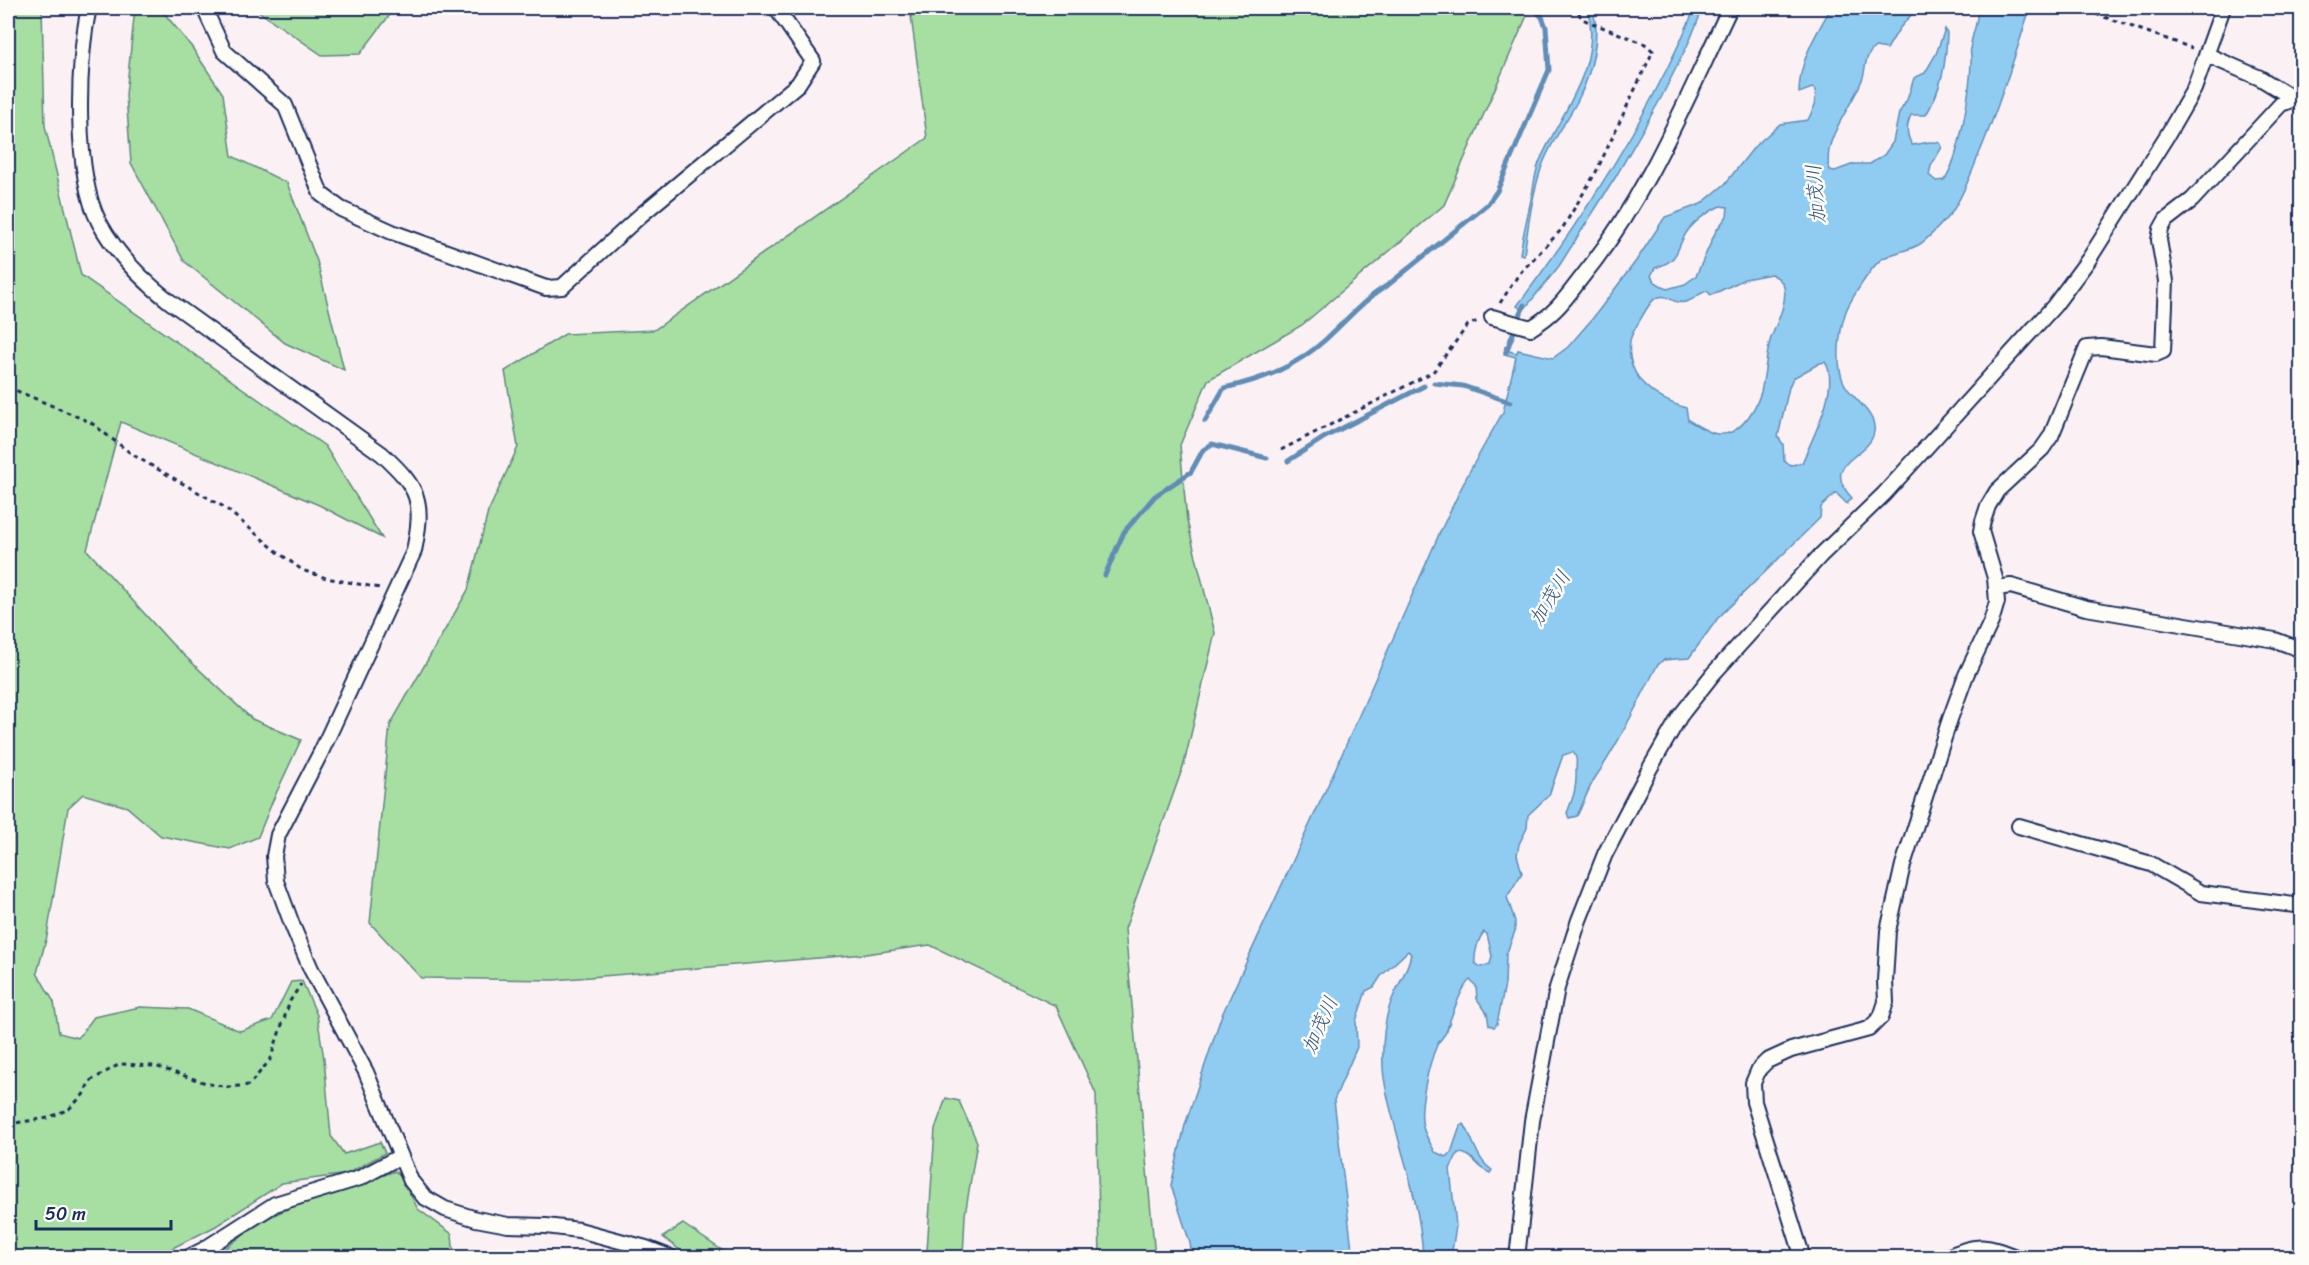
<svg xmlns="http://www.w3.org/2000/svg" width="2309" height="1265" viewBox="0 0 2309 1265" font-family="Sriracha,'Klee One',sans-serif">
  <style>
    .green { fill: #a7dea2; stroke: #618680; stroke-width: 1.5 }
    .water { fill: #90ccf1; stroke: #618db6; stroke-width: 1.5; fill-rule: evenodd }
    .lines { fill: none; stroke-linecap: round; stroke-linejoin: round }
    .stream { stroke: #618db6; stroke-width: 5 }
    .street-casing { stroke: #1b2f5e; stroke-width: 18 }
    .path { stroke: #1b2f5e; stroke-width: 3; stroke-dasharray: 4.5 4.5; stroke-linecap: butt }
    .street { stroke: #fdfcf7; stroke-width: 14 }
    .labels { text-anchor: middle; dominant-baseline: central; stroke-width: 5; stroke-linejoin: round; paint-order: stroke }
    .water-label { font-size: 20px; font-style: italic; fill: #385683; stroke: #fdfcf7 }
  </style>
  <rect width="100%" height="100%" fill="#fbf1f4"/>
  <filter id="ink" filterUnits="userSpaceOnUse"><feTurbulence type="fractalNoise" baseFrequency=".0167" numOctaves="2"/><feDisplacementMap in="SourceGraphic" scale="12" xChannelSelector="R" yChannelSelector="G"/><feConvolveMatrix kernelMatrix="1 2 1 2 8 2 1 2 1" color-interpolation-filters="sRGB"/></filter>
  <g filter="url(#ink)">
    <path class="green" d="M8,8H42L45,126L81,275L325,446L382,538L319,505L121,422L87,550L172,644L252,719L301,740L273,800L258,837L230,849L161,836L127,807L83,794L68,808L47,936L37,973L54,1002L59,1033L78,1038L94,1017L140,1007L188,1009L240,1031L272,1020L291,982L302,981L317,1015L324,1059L331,1136L344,1154L380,1142L385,1153L347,1174L282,1183L216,1226L155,1257H8Z
      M135,8H160L191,46L223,94L232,156L287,183L317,261L344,370L285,343L184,261L131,163L126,95Z
      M256,8H395L360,54L322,55L258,11Z
      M910,8H1526L1529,11L1444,205L1302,325L1208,380L1180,445L1187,521L1215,633L1184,764L1125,929L1155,1257H1100L1096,1094L1056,1006L930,945L866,954L554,980L421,978L370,923L390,725L468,590L488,512L518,447L505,371L565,334L654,330L927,138Z
      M946,1098L959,1101L977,1142L965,1215L963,1257H924L927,1251L935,1129Z
      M395,1171L401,1177L418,1209L452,1234L454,1257L213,1258C231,1244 250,1228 270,1217C310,1197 353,1187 395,1171Z
      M683,1224L732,1257H689L663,1237Z"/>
    <path class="water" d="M1588,8H1592C1602,36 1591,74 1578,100C1566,123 1549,144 1541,169C1532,196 1528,227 1524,255L1520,254C1523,234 1528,214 1532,195C1534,184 1535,173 1539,163C1561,111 1602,69 1588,8Z
      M1695,8H1703L1690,40L1661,98L1615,178L1559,266L1523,311L1517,306C1587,213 1650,115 1695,8Z
      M1831,8H1917L1899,29L1887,49L1875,47C1865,55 1866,66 1863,77C1854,105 1820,140 1830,170L1835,171L1854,164H1870L1884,155L1893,142L1899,113L1907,100L1914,78L1925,73L1936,54L1945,29L1947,33C1946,64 1942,88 1926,115H1911C1906,126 1906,134 1912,145C1922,144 1930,140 1940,143L1942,147L1931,166L1929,175L1936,181L1944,180C1960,159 1970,90 1971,63C1972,56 1969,50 1971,44C1973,30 1979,22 1977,8H2030C2015,57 1999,106 1979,154C1971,174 1964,194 1952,212C1945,220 1929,239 1920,244C1909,251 1893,252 1882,259C1873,264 1850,301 1846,311C1839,331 1835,364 1844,383C1852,399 1877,413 1874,432C1870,458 1818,461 1852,498L1847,504L1836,493L1821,507L1820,518L1718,618L1689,658L1663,660L1657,666C1637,704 1619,743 1595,778C1588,789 1583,804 1577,816L1569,818L1567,813C1573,798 1577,788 1576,771C1576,764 1578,758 1573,752L1563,755L1549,795L1528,815L1527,828L1519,844L1517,855L1522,873L1507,897L1515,921V931L1506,955L1505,984L1497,1024L1494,1027L1489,1025L1487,1013L1477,999L1476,986L1470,980C1462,986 1450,1019 1447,1030C1445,1036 1440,1039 1437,1045C1429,1063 1418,1108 1423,1127C1425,1136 1431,1144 1435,1152L1446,1157L1451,1153L1460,1126L1464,1124C1474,1140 1476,1159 1492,1170L1490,1173C1477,1169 1473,1152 1458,1153L1450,1169L1456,1226L1451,1257H1423C1421,1218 1410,1178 1399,1141C1393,1117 1385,1094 1383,1069C1382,1046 1384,1018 1393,997C1399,983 1408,970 1411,954L1408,951L1381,976L1374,987L1366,991L1356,1021L1357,1047L1334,1100L1353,1257H1192L1190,1243L1171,1185L1185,1125L1221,1017L1338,763L1440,532L1468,474L1503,412L1516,357L1504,354L1505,346L1509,347V351L1517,353L1518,350L1553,358L1568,347L1593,318L1636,261L1665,217L1701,204L1725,184L1755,146L1780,124L1808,120L1815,105L1816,90L1812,88L1799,93C1799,61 1816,34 1831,8ZM1720,206L1728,207L1727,216L1716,231L1696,276L1685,284L1667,289L1655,282L1651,276L1655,268C1683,259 1674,248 1689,229C1698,218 1708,212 1720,206ZM1771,274C1777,277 1782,280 1784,287C1788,303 1775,326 1770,341C1766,357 1765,375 1761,392C1755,411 1737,441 1713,433C1704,430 1696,425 1688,420L1686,408C1655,399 1625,378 1630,341C1631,334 1637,326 1640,320C1644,314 1649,302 1656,298C1666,293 1670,301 1678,302C1690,305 1696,294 1707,291L1711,295L1745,279ZM1825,362C1841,385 1812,439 1802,463L1791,465L1784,461L1783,444L1778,437L1789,387L1793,378L1820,363ZM1484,932L1487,934L1492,956L1490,964L1481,967L1475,963C1474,954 1478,939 1484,932Z"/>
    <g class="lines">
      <path class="stream" d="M1506,352L1524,305
        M1434,383L1463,386L1510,402
        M1205,421L1224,388C1262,380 1295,367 1325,340C1346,321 1363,300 1388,285L1487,205L1497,191L1549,70L1546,27L1542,17L1533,8
        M1288,461L1325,437L1424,386
        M1105,575L1124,532L1155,496L1191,472L1203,450L1212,444L1267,458"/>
      <defs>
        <path id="street" d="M89,8C77,60 74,174 99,222C116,254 141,279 169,301L382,454C420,489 424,501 414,551L321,752L278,835L274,856L276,881L293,927L311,969L366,1072L411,1181L424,1197L445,1209L476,1219L508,1225L546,1226L579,1230L646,1248L672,1258
          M204,8L224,51L285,105L321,194L341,209L392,232L546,288L562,287L641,215L798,84L813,61L776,8
          M2207,55L2260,78L2301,103
          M1492,317L1531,328C1557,312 1564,300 1582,277C1647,197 1686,99 1730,8
          M1997,588L2011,586L2086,608L2275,640L2302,650
          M2019,826L2151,864L2201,893L2302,906
          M187,1258L203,1250L275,1204L360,1178L399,1157
          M1517,1258L1532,1121L1557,988L1579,920L1605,854L1650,768L1680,716L1713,674L1820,556L1884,494L2054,306L2089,259L2168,134L2194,89L2223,8
          M1803,1258L1754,1102L1753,1083L1759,1069L1767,1061L1791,1050L1869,1029L1881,1017L1886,1002L1885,981L1888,931L1903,865L1950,719L1966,675L1991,622L1997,602L1995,578L1981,531L1983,521L1988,506L1997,491L2042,449L2051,436L2087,348L2101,347L2156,354L2163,351L2166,281L2159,240L2161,229L2166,220L2192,200L2281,104L2302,96
          M1946,1258C1976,1242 1988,1246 2018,1258"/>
      </defs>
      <use href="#street" class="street-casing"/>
      <path class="path" d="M2079,8L2192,48
        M1500,303L1519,274L1562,229L1596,172L1653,51L1645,44L1582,19L1576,8
        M8,387L90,422L133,455L224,507L279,553L302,570L326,578L380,588
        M1281,450L1433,372L1468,325L1478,321
        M8,1124L48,1118L69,1109L83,1095L90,1081L120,1064L155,1066L209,1084L229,1087L249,1085L270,1060L290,1001L301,984"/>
      <use href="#street" class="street"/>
    </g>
  </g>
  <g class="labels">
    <g class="water-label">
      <text transform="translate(1816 194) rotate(-95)">加茂川</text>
      <text transform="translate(1550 598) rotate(-59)">加茂川</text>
      <text transform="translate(1320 1025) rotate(-66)">加茂川</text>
    </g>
  </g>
  <rect width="2309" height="1265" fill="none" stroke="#fdfcf7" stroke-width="30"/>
  <rect x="15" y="15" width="2279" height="1235" fill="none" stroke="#1b2f5e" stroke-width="2" filter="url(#ink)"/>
  <path d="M36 1220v9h135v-9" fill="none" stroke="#1b2f5e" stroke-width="3"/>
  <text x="45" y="1220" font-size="18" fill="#1b2f5e" stroke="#fdfcf7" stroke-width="4.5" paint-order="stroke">50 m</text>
</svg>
